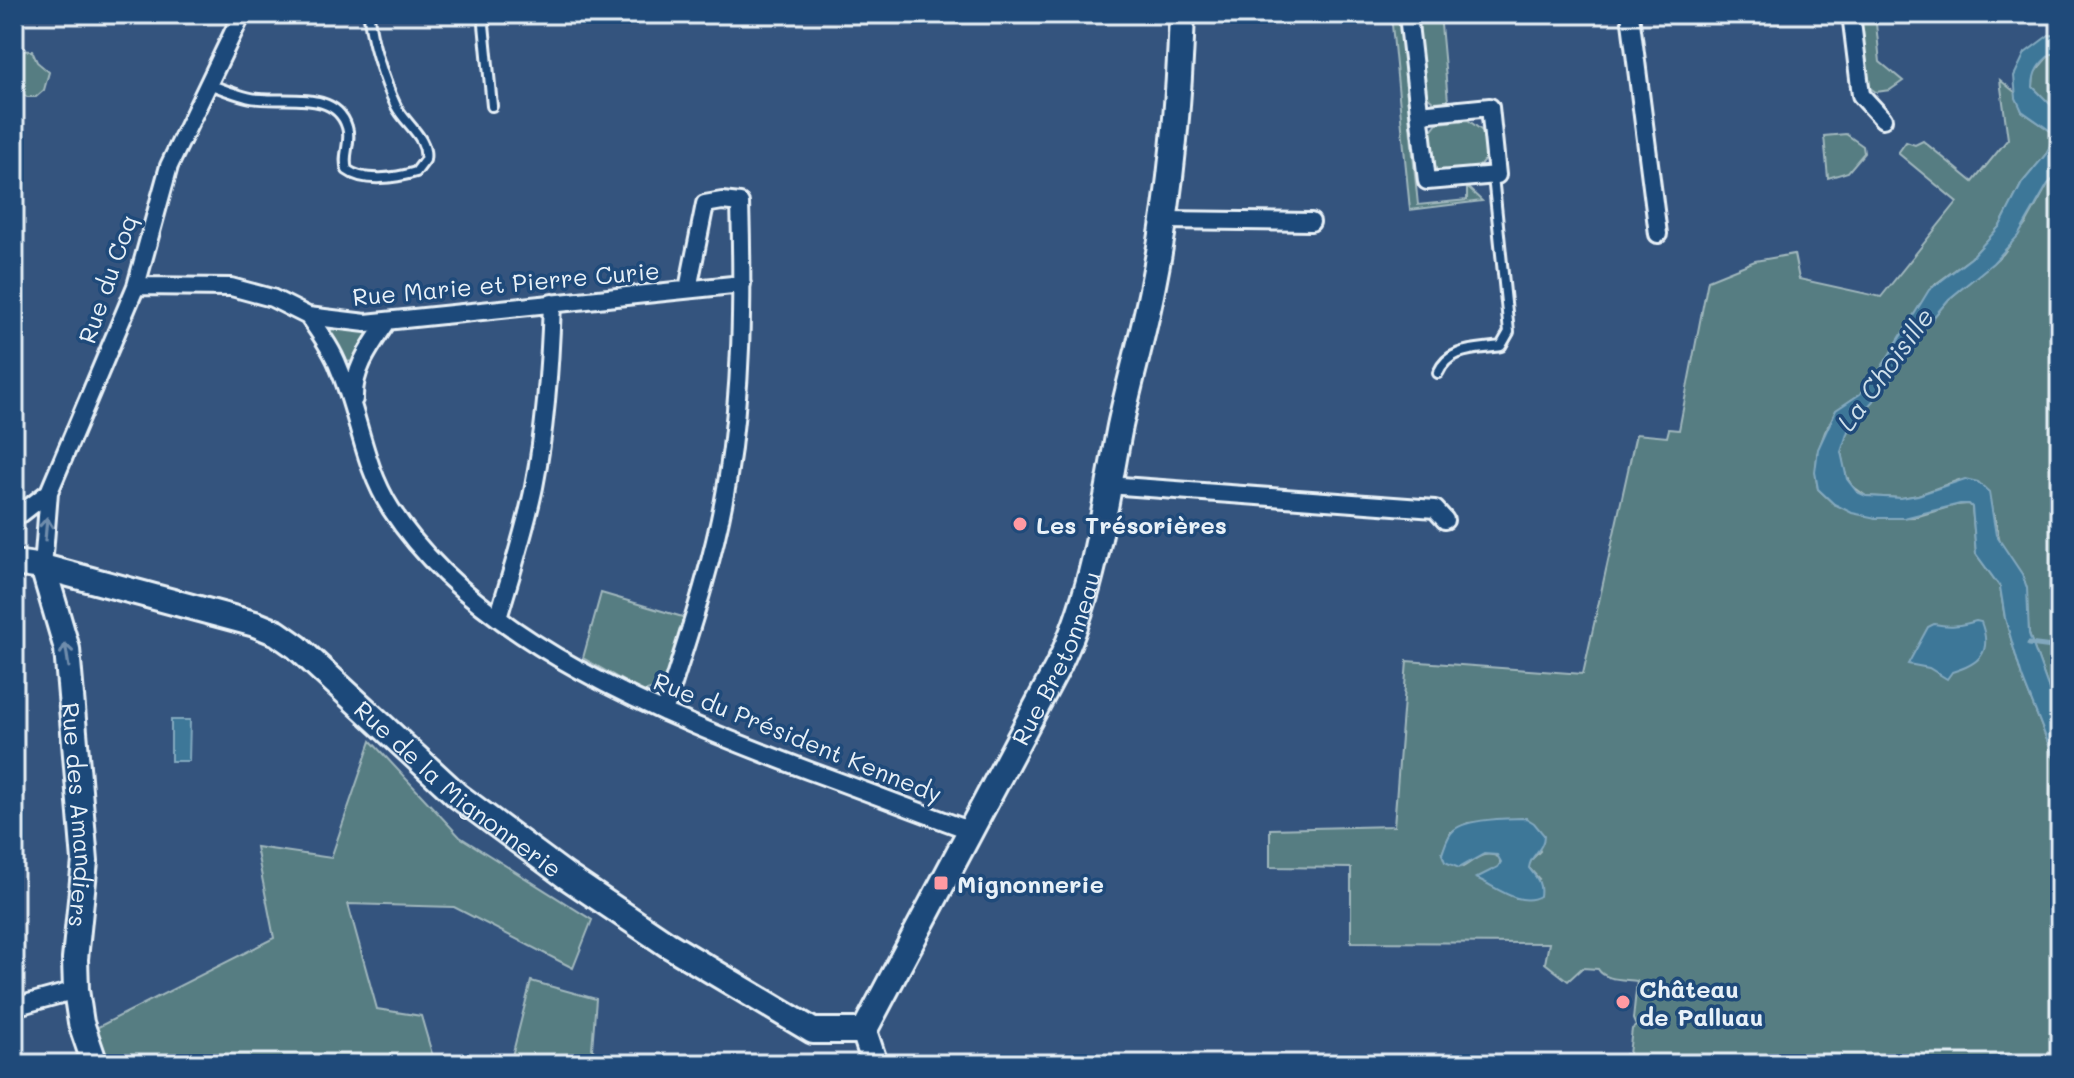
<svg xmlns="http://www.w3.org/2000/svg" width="2074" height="1078" viewBox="0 0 2074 1078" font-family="Mali,sans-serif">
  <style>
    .green { fill: #577d82; stroke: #a0b7bd; stroke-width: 2; fill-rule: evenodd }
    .water { fill: #3e7798; stroke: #82a8be; stroke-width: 2 }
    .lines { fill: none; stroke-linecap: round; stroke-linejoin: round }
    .stream { stroke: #82a8be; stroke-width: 5 }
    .lane-casing { stroke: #e8f1f8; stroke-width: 14 }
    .street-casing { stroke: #e8f1f8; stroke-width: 22 }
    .secondary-casing { stroke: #e8f1f8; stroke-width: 30 }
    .lane { stroke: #1f4a7a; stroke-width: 8 }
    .street { stroke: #1f4a7a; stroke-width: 16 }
    .secondary { stroke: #1f4a7a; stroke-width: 24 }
    .oneway { stroke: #6f8dac }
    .poi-dot { fill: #ff9aa2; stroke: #1f4a7a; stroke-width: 3 }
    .labels { text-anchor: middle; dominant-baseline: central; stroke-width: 7; stroke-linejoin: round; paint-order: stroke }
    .street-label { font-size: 24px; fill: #e8f1f8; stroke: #1f4a7a }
    .poi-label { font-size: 24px; font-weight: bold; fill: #e8f1f8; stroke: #1f4a7a; text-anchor: start }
    .water-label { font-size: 26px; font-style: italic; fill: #cedfea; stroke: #1f4a7a }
  </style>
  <rect width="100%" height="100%" fill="#34547e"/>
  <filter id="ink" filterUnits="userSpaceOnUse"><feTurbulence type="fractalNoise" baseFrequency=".0125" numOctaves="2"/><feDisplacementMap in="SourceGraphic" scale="16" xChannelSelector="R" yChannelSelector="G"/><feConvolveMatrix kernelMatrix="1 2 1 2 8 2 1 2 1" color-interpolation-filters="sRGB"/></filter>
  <g filter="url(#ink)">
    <path class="green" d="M1391,14H1403L1401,35L1418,205L1467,200V187L1482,201L1410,210Z
      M1421,14H1440L1448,101L1434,102L1426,95L1419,32Z
      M1858,14H1875L1880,62L1903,81L1890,90L1876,92L1867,86Z
      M14,50L32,51L37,62L49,72L44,90L36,97H27L14,90Z
      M2051,53L2060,54V114L2033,87L2034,73Z
      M2000,80L2016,93L2022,111L2052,132V140L2047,153L2022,183L2000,226L1971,258L1933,286L1880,370L1860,394L1836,411L1825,432L1817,454L1816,478L1818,489L1834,504L1876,518L1915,517L1956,505L1969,504L1972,507L1976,554L2000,587L2005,618L2022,677L2060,773V1064H1624L1625,1054H1629L1632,1029L1636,1026L1633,1019L1637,981C1624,979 1605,981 1598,969L1582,968L1568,981L1545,963L1549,943L1351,942V868L1270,867V829L1394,826L1407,661L1583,674L1636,434L1667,437L1669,429L1679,430L1708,280L1755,261L1794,254L1799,279L1881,297L1957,202L1898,153L1906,142L1915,145L1923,141L1973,182L2008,139ZM1526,818L1540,851L1529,862V868L1539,879L1516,898L1487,882L1500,864V858C1485,849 1476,859 1463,867L1442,854L1451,832L1468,823Z
      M1468,120L1485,133L1487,157L1473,174L1450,176L1428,166L1426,137L1437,123Z
      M1846,134L1863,146L1864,153L1848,172L1828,178L1824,136Z
      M2060,173V720L2029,634L2025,582L2000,543L1994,515L1959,480L1918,495L1901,498L1866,496L1851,485L1844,470L1841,452L1845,435L1854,421L1888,384L1930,321L1949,299L2003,254L2026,224L2048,184Z
      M334,327L363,329L369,336L354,361L345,362L328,334Z
      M601,593L686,618L666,686L643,692L583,658Z
      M371,741L460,837L592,920L573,968L454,907L348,904L377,1009L421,1016L435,1064H108L96,1028L274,938L256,847L331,858Z
      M531,981L596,999L592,1049L605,1064H510Z"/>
    <path class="water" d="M2049,35L2060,36V54H2051C2039,64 2033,71 2033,87L2060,114V173L2048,184L2018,236L1993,263L1949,299L1919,334L1888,384L1849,428L1841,452L1847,479L1857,492L1866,496L1901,498L1918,495L1965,479L1978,482L1989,492L1996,535L2022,574L2027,588L2029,634L2060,720V773L2022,677L2005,618L2000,587L1976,554L1972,507L1969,504H1960L1904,518H1876L1852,513L1834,504L1818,489L1815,472L1818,449L1836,410L1860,394L1880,370L1929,290L1971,258L2000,226L2022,183L2047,153L2052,140V132L2022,111L2016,98L2014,76L2025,53Z
      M1976,621L1981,622C1993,653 1979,664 1952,672L1947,679L1929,668L1908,664L1928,627L1934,624C1950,627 1960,626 1976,621Z
      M171,720H190L189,761H171Z
      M1526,818L1534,823L1544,835C1544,851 1530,854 1529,868C1537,878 1542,883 1540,896C1520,908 1495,886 1476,878L1498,867L1501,862L1497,855L1484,854L1459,868L1445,862L1442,854C1445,846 1447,836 1454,830C1465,819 1510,818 1526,818Z"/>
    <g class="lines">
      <path class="stream" d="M2029,644L2060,648"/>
      <defs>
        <path id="lane" d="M483,14L492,106
          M209,84C222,89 237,95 251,98C282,104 335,88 347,127C352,142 342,155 347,170C364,183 396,178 416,172L425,160C429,138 405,124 396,106C385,83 370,39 369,14
          M1438,373C1449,347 1477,350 1501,346L1509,332L1493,176"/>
        <path id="street" d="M1412,14L1409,24L1427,181L1497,175L1490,107L1420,114
          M1630,14L1658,234
          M1851,14L1861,95L1883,119
          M1165,220L1311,222
          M136,286L231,287L272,298L308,316L366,323L742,284
          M308,316C319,332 332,349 339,368C359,414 363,465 391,509C477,642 667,717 810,771C863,790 916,811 969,830
          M354,399C353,369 370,347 387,322
          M1108,485L1435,509L1445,520
          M14,516L22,513L49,492
          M43,567L49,492L136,286L169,166L242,14
          M498,618C511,574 525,531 534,487C546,426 550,365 552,303
          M664,712C688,637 714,561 727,483C742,390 743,296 740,203L722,201L705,204L688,289
          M14,1007L76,990"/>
        <g id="secondary">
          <path id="s1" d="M14,563L43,567L255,624L277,633L297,647L458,796L566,876L667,944L813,1031H864"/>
          <path id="s2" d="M43,567L67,649L85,861L75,959L76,990L81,1023L95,1064"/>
          <path id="s3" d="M864,1031L1058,666C1095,591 1104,508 1120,426C1130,379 1144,332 1153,285C1171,195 1179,105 1182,14"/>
          <path d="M864,1031L875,1064"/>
        </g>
      </defs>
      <use href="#lane" class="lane-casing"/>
      <use href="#street" class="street-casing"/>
      <use href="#secondary" class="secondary-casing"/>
      <use href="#lane" class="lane"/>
      <use href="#street" class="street"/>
      <use href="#secondary" class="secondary"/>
    </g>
    <defs><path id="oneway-shaft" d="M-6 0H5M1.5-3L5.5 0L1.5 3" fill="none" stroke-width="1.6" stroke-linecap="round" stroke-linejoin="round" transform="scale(2)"/></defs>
    <g class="oneway">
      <use href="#oneway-shaft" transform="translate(46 529) rotate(-85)"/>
      <use href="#oneway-shaft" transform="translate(67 655) rotate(-99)"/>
    </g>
  </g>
  <g class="poi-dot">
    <circle cx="1020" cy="524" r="8"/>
    <rect x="933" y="875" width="16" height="16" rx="4"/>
    <circle cx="1623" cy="1002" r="8"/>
  </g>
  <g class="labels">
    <g class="street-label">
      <text transform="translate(107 279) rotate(-71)">Rue du Coq</text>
      <text transform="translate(506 283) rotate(-5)">Rue Marie et Pierre Curie</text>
      <text stroke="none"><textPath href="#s3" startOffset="420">Rue Bretonneau</textPath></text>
      <text transform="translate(798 737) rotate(22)">Rue du Président Kennedy</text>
      <text stroke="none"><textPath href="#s1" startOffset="512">Rue de la Mignonnerie</textPath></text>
      <text stroke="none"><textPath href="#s2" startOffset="252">Rue des Amandiers</textPath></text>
    </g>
    <g class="poi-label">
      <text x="1036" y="524">Les Trésorières</text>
      <text x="957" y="883">Mignonnerie</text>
      <text x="1639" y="988">Château<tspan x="1639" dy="28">de Palluau</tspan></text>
    </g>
    <g class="water-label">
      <text transform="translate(1885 369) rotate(-54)">La Choisille</text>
    </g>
  </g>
  <rect width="2074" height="1078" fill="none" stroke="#1f4a7a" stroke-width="48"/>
  <rect x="24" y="24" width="2026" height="1030" fill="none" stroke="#e8f1f8" stroke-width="3" filter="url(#ink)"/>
</svg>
